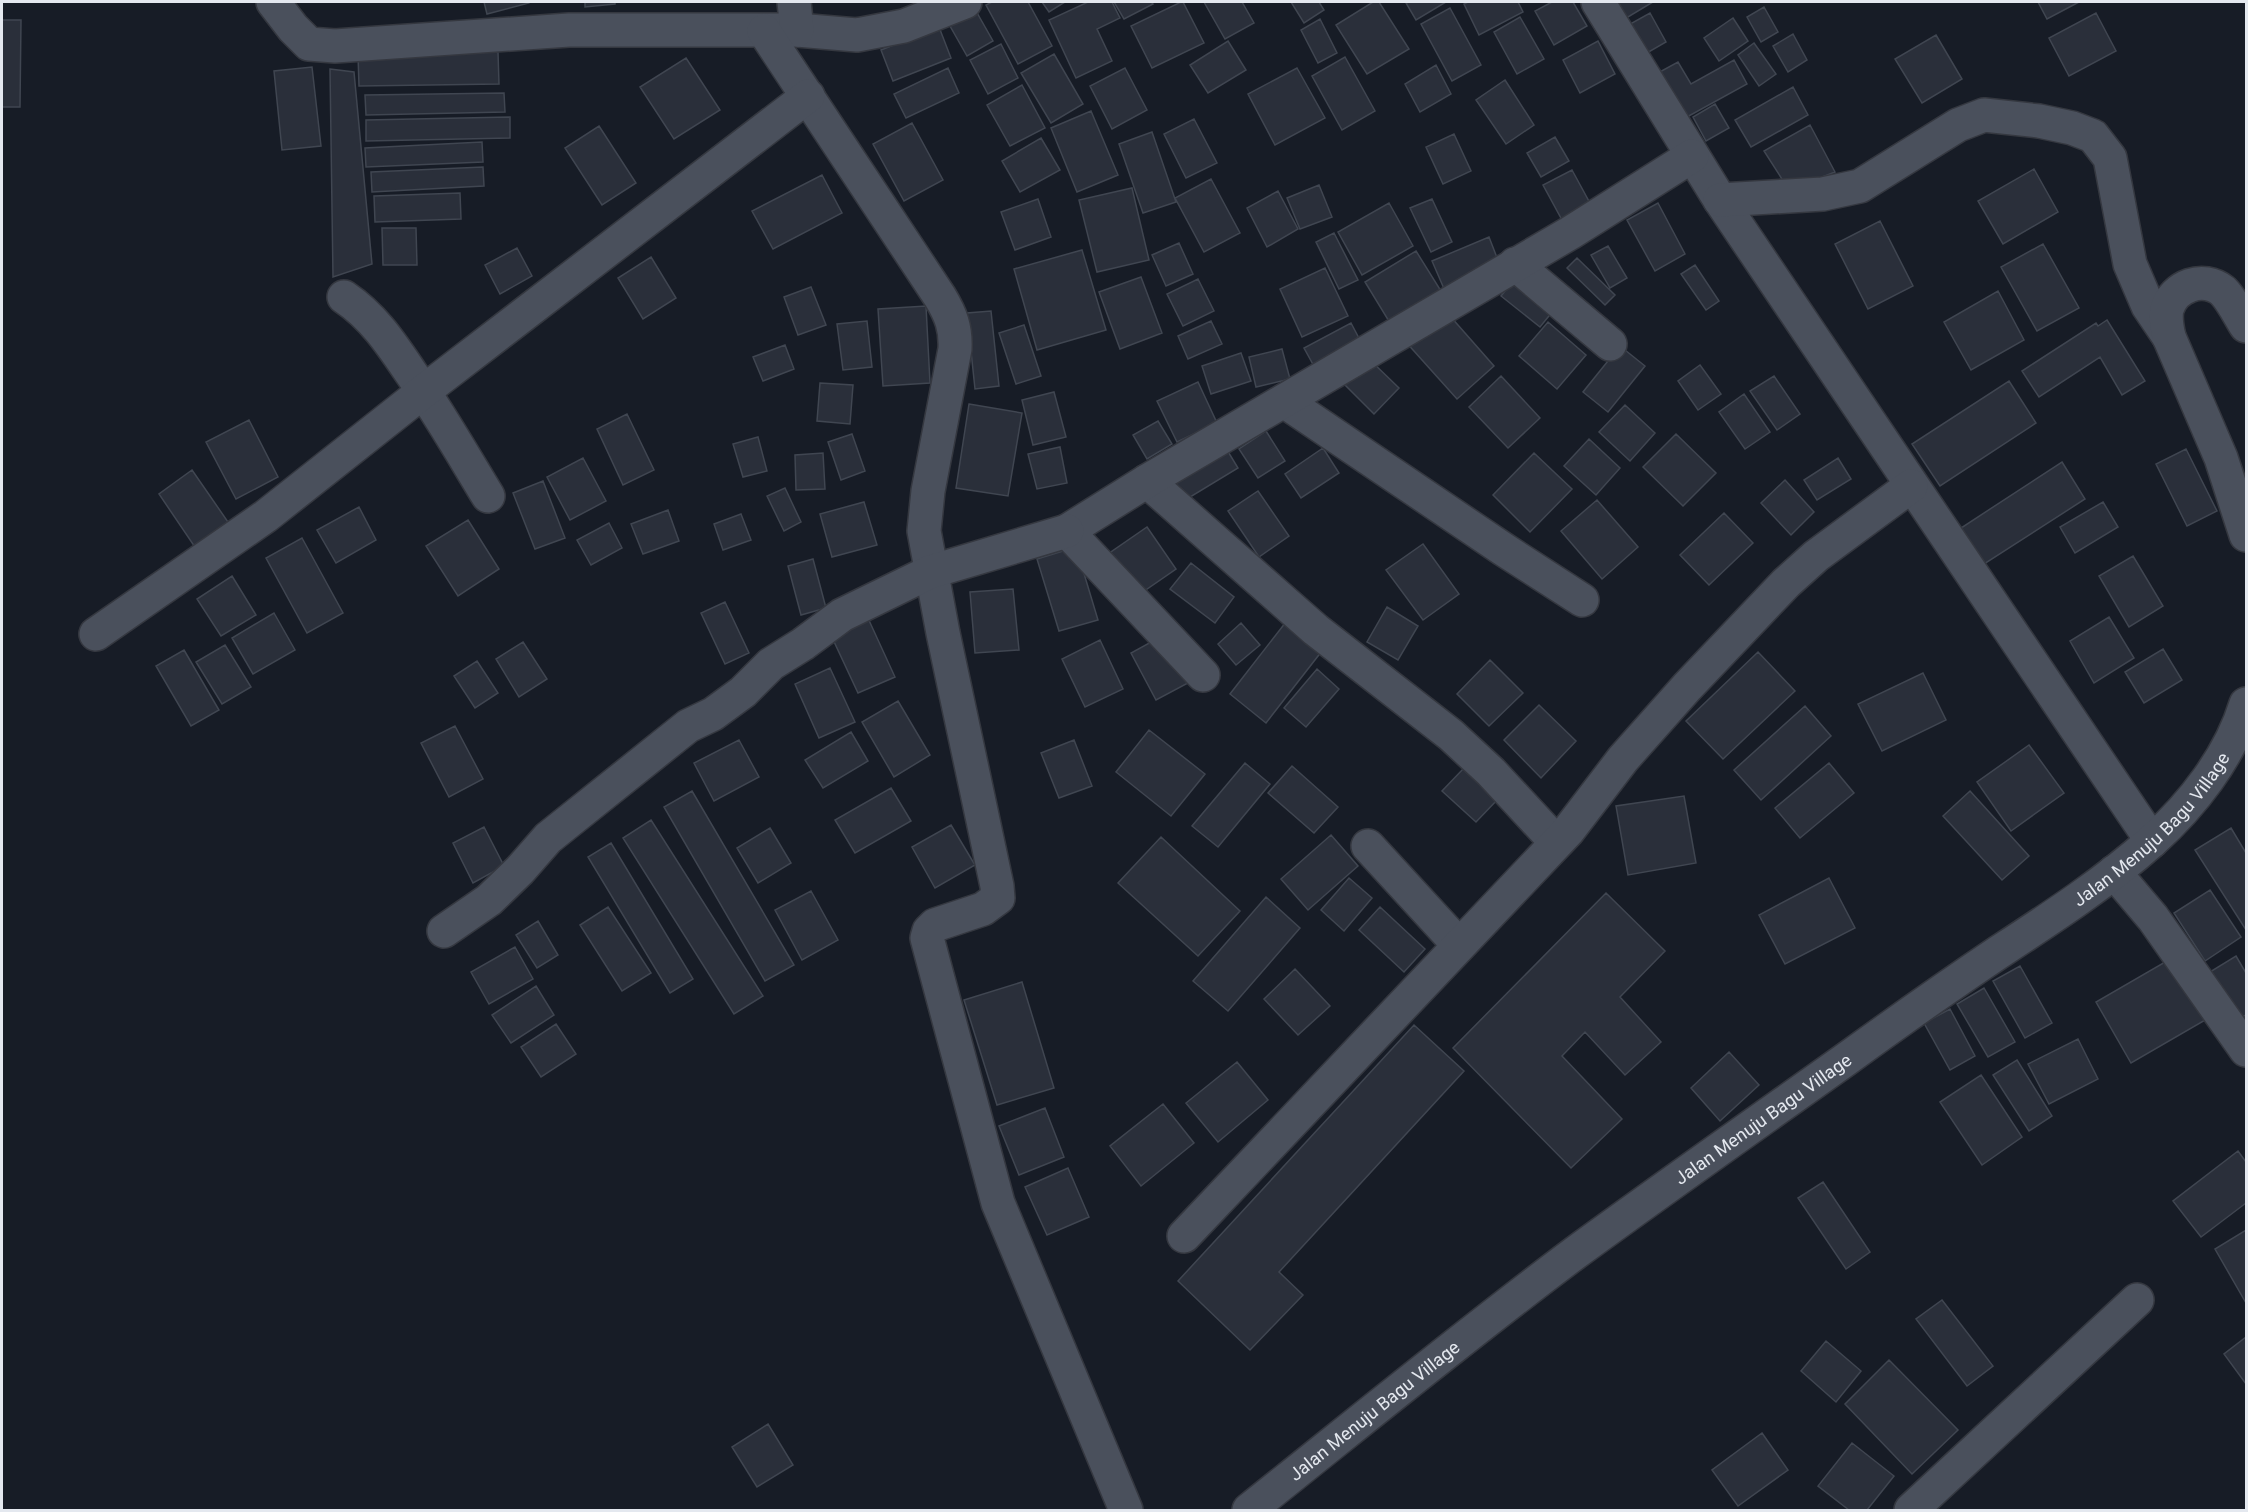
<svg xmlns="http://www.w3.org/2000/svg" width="2248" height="1512" viewBox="0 0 2248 1512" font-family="Roboto,sans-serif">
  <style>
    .building { fill: #2a2f3a; stroke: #404651; stroke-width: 1.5 }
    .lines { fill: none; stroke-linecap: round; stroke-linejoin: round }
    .minor-casing { stroke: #353840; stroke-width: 36 }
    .minor { stroke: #4a505c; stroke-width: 33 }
    .labels { text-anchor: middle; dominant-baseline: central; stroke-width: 4.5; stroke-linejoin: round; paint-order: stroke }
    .street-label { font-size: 18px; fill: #e4e8ef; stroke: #05060a }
  </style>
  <rect width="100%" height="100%" fill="#171c26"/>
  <path class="building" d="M484,2H529V3L487,14Z
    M585,2H615V4L585,7Z
    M992,2H1028L1052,46L1018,64L986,5Z
    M1042,2H1065L1049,12Z
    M1088,2H1112L1120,18L1097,29L1112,61L1076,78L1049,20Z
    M1114,2H1151L1153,4L1124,19Z
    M1181,2H1183L1204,43L1152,68L1131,26Z
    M1204,2H1242L1254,23L1225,39Z
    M1291,2H1319L1324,10L1304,23Z
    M1373,2H1379L1409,49L1367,74L1336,25Z
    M1409,2H1446L1416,20L1406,3Z
    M1468,2H1518L1523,12L1479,35L1464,4Z
    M1552,2H1573L1587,26L1554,45L1535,11Z
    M1612,2H1653L1623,20Z
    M2038,2H2079L2047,19Z
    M1764,7L1778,32L1761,42L1747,17Z
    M1450,8L1481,65L1452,81L1421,24Z
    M976,11L993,41L967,56L950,26Z
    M1650,13L1666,42L1640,57L1623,28Z
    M2096,13L2116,51L2069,76L2049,38Z
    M1520,17L1544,59L1517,74L1494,32Z
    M1733,18L1748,41L1719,61L1704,38Z
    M1320,19L1337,53L1318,63L1301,30Z
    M2,20H21L20,107H2Z
    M939,27L951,58L893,81L881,50Z
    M1793,34L1807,60L1788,72L1773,46Z
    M1936,35L1962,79L1922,103L1895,59Z
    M1228,41L1246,70L1208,93L1190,65Z
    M1598,41L1615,74L1580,93L1563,60Z
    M1754,43L1776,74L1759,86L1738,55Z
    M1001,44L1018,78L988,94L970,60Z
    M498,52L499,84L359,86L358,55Z
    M1054,54L1083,104L1051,123L1021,73Z
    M1345,57L1375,111L1342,130L1312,76Z
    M686,58L720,110L674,139L640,87Z
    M1734,60L1747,84L1687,117L1656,74L1678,62L1691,84Z
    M1436,65L1451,94L1420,112L1405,84Z
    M312,67L321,146L282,150L274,71Z
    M948,68L959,93L906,118L894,94Z
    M1125,68L1147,110L1112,129L1090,86Z
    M1297,68L1325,118L1275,145L1248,94Z
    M330,69L354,72L372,264L333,277Z
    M1505,80L1534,125L1506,144L1476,100Z
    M1022,85L1045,128L1010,146L987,105Z
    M1793,87L1808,115L1751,147L1735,120Z
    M504,93L505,112L366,115L365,95Z
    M1715,104L1729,128L1706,141L1693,117Z
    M1091,111L1118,175L1077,192L1051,128Z
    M510,117V138L366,141V120Z
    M1194,119L1217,163L1186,178L1164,134Z
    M912,123L943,180L904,201L873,144Z
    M1810,125L1835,172L1789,190L1764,151Z
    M599,126L636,183L602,205L565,148Z
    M1152,132L1176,202L1143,213L1119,144Z
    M1454,134L1471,171L1443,184L1426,147Z
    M1555,137L1569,161L1541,177L1527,153Z
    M1041,138L1060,170L1020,192L1002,161Z
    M482,142L483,162L366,167L365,148Z
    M483,167L484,186L372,192L371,172Z
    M2034,169L2058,212L2003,244L1978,201Z
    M1572,170L1591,205L1562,220L1543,185Z
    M822,175L842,213L773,249L752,211Z
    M1211,179L1240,233L1204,252L1175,198Z
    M1319,185L1332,217L1300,229L1287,198Z
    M1132,188L1149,260L1097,272L1079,200Z
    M1278,191L1298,229L1267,247L1247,208Z
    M460,193L461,219L375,222L374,196Z
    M1038,199L1051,237L1015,250L1001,212Z
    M1432,199L1452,242L1431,252L1410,208Z
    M1389,203L1413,246L1362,275L1338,232Z
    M1658,203L1685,254L1655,271L1627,220Z
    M1880,221L1913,286L1868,309L1835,244Z
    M382,228H416L417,265H383Z
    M1334,233L1358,280L1339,289L1316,242Z
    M1489,237L1501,268L1445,291L1432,261Z
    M1179,243L1193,274L1166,286L1152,255Z
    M2043,244L2079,308L2037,331L2001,267Z
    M1608,246L1627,278L1610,288L1591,255Z
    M517,248L532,276L500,294L485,265Z
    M1082,250L1106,330L1037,350L1014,269Z
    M1416,251L1441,291L1390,323L1365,282Z
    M651,257L676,298L643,319L618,278Z
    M1577,258L1615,295L1605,305L1567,268Z
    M1695,265L1719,301L1706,310L1681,274Z
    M1325,268L1348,316L1302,337L1280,289Z
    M1518,275L1557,306L1540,327L1501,296Z
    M1141,277L1162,333L1120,349L1099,292Z
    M1198,279L1214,311L1183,326L1167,294Z
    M811,287L826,325L798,335L784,297Z
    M1998,291L2024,340L1971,370L1944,322Z
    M926,306L930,383L883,386L878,309Z
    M1443,308L1494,366L1457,399L1405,341Z
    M991,311L999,386L975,389L967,313Z
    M2107,320L2145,381L2122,395L2100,357L2039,397L2022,371L2096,323L2098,326Z
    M867,321L872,367L843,370L837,324Z
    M1211,321L1222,344L1188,359L1178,336Z
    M1548,322L1586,355L1557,389L1519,356Z
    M1351,323L1361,342L1315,368L1304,348Z
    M1024,325L1041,376L1016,384L999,333Z
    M785,345L794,369L763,381L753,357Z
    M1620,346L1645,366L1608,412L1583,392Z
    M1282,349L1290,379L1256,387L1249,357Z
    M1241,353L1251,381L1211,394L1202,366Z
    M1367,357L1399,388L1374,414L1342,382Z
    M1700,365L1721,394L1698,410L1678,381Z
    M1501,376L1540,418L1508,448L1469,407Z
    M1774,376L1800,414L1777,430L1750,391Z
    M2009,381L2036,423L1940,486L1912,444Z
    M1198,382L1217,423L1177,442L1157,401Z
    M820,383L853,385L850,424L817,421Z
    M1054,392L1066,437L1033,445L1022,400Z
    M1744,394L1770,432L1745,449L1719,412Z
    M969,404L1022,413L1008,496L956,488Z
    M1625,405L1655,433L1630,461L1599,432Z
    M627,414L654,470L623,485L597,429Z
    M249,420L278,477L236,499L206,442Z
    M1158,421L1172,444L1147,459L1133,435Z
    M1266,431L1285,461L1258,478L1239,449Z
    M852,434L865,471L841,480L828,442Z
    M1676,434L1716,473L1683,506L1643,467Z
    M758,437L767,471L743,477L733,444Z
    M1589,439L1620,468L1596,495L1564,466Z
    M1221,440L1238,468L1177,505L1160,477Z
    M1060,447L1067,483L1037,489L1028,454Z
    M1323,448L1339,473L1301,498L1285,474Z
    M2186,449L2217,511L2187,526L2156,464Z
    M823,453L825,489L796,490L795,455Z
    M1534,453L1572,489L1530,532L1493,495Z
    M583,458L606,501L570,520L547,477Z
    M1838,458L1851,479L1817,500L1804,480Z
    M2062,462L2085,499L1981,566L1958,530Z
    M192,470L237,535L203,559L159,494Z
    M1785,480L1814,512L1791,535L1761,503Z
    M543,481L565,538L535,549L513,493Z
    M785,488L801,522L784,531L767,496Z
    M1258,491L1289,536L1259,557L1228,511Z
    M1597,500L1638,547L1602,579L1561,531Z
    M864,502L877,545L832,557L820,514Z
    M2103,502L2118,527L2075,553L2060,527Z
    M359,507L376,540L336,563L317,530Z
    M668,510L679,541L643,554L631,524Z
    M1724,513L1753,543L1709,585L1680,555Z
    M741,514L751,540L723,550L714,524Z
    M468,520L499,569L458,596L426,546Z
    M609,523L622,548L591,565L577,540Z
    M1147,527L1176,569L1137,596L1108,554Z
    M302,538L343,613L307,633L266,558Z
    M1423,544L1459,594L1423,620L1386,570Z
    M1076,547L1098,620L1059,631L1037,559Z
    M2133,556L2163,606L2129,627L2099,576Z
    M813,559L826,608L801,615L788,566Z
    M1191,563L1234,597L1215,623L1170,589Z
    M232,576L256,615L221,636L197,599Z
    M1013,589L1019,650L975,653L970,592Z
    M725,602L749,653L725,664L701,613Z
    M1387,607L1418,626L1398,660L1367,642Z
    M274,613L295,650L253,674L232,638Z
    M867,616L895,677L858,693L830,633Z
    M2109,617L2134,658L2094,683L2070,641Z
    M1289,618L1325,647L1266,723L1230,694Z
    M1241,623L1260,645L1236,665L1218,644Z
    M1162,636L1188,683L1156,700L1131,653Z
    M1100,640L1123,689L1085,707L1062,659Z
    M523,642L547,679L519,697L496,659Z
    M225,645L251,687L222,704L196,662Z
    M2163,649L2182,680L2144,703L2125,672Z
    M184,650L219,710L191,726L156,666Z
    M1758,652L1795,691L1723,759L1686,721Z
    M1490,660L1523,693L1489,726L1457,694Z
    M477,661L498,693L475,708L454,676Z
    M830,668L855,722L819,738L795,684Z
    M1317,669L1339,689L1306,727L1284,708Z
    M1923,673L1946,720L1882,751L1858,704Z
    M898,701L930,755L894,777L862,722Z
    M1539,705L1576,741L1541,778L1504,740Z
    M1805,706L1831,736L1761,800L1734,770Z
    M455,726L483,779L449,797L421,743Z
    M1149,730L1205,774L1171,816L1116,772Z
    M851,732L868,761L823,788L805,760Z
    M739,740L759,777L714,801L694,763Z
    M1074,740L1092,786L1059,798L1041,753Z
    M2029,745L2064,793L2011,831L1977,782Z
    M1245,763L1270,784L1218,847L1192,826Z
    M1829,763L1854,793L1800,838L1775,808Z
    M1292,766L1338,807L1314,833L1268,793Z
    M1464,768L1498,799L1476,822L1442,791Z
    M891,788L911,821L855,853L835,820Z
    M692,791L794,965L765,981L664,807Z
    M1970,791L2029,856L2002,880L1943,816Z
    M1684,796L1696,863L1628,875L1616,806Z
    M651,820L763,996L734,1014L623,838Z
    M951,825L975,865L935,888L912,847Z
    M484,827L504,866L473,883L453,843Z
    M770,828L791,863L758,883L737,848Z
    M2231,828L2246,853V930L2195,850Z
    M1331,835L1358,866L1308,910L1281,879Z
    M1161,837L1240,911L1198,956L1118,883Z
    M611,843L693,979L670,993L588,857Z
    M1349,878L1372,898L1344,931L1321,910Z
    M1829,878L1855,928L1785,964L1759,915Z
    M2210,890L2241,937L2205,961L2174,913Z
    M811,891L838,940L802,960L775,910Z
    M1606,893L1665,951L1620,997L1661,1042L1625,1075L1585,1032L1562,1056L1622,1119L1571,1168L1453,1048Z
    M1266,897L1300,928L1228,1011L1193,981Z
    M608,907L651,973L622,991L580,925Z
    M1380,907L1425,949L1404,972L1359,930Z
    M538,921L558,955L537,968L516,935Z
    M515,947L533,979L489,1004L471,972Z
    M2236,956L2246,973V1015L2233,1022L2205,975Z
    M2172,958L2207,1019L2131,1063L2096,1002Z
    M2020,966L2052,1023L2025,1038L1993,981Z
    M1295,969L1330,1006L1298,1035L1264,999Z
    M1022,982L1054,1088L997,1105L964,1000Z
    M536,986L554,1015L511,1043L492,1015Z
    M1984,988L2015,1042L1988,1057L1957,1004Z
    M1950,1009L1975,1056L1950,1070L1924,1023Z
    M556,1024L576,1054L541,1077L521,1047Z
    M1414,1025L1464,1071L1279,1272L1303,1295L1250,1350L1178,1281Z
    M2078,1039L2098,1079L2049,1104L2028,1064Z
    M1729,1052L1759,1085L1720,1121L1691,1088Z
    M2017,1060L2052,1116L2029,1131L1993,1075Z
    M1237,1062L1268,1100L1218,1142L1186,1103Z
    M1981,1075L2022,1137L1982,1165L1940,1102Z
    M1163,1104L1194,1143L1141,1186L1110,1146Z
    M1045,1108L1064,1157L1019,1175L999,1126Z
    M2238,1151L2246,1162V1203L2201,1237L2173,1201Z
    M1068,1168L1089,1217L1047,1235L1025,1187Z
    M1823,1182L1870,1252L1846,1269L1798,1198Z
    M2246,1230V1303L2215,1249Z
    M1942,1300L1993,1366L1967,1386L1916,1319Z
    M2246,1337V1384L2224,1354Z
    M1826,1341L1861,1371L1836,1402L1801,1371Z
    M1889,1360L1958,1430L1912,1474L1845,1404Z
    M768,1424L793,1465L757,1487L732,1447Z
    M1762,1433L1788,1470L1738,1506L1712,1470Z
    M1852,1443L1894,1476L1867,1510H1849L1818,1486Z"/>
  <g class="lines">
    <defs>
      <g id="minor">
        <path d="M273,2L293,28L309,44L335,46L569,30H797L857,35L904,26L965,2"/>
        <path d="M794,2L797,30"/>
        <path d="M1598,2L1720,200L2152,841"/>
        <path d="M764,31L940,297C951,315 956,328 955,349L928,491L924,531L943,633L997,886L998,898L983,909L935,925L929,931L927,938L998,1203L1126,1510"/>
        <path d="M1720,200L1823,194L1860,186L1958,125L1984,115L2039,121L2072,128L2093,136L2110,158L2130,264L2148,306L2169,337"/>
        <path d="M1515,264L1610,344"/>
        <path d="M344,297C374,317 392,345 411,373C439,413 463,455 488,496"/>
        <path d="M2246,326C2239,315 2232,300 2223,291C2203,275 2174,286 2167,309C2165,318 2167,328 2169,337L2221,458L2246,535"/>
        <path d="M1284,401L1503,549L1582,600"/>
        <path d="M1147,481L1316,630L1451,735L1491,772L1556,842"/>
        <path d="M96,634L266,516L424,391L808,96"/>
        <path d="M1203,675L1067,531L1147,481L1570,233L1692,156"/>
        <path d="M1368,846L1459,945"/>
        <path d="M2114,872L2153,918L2246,1050"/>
        <path d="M444,931L489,900L520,870L548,838L688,726L713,714L743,692L771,664L803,644L842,615L930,572L1067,531"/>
        <path d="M1184,1236L1568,831L1623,759L1687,687L1786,583L1816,556L1911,486"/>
        <path id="s1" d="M1249,1510C1357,1424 1464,1336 1575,1253C1664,1188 1755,1124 1845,1060C1896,1023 1947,987 1999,952C2051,918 2105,883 2152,841C2192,805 2230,757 2246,704"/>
        <path d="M1911,1510L2137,1300"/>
      </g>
    </defs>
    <use href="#minor" class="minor-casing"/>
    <use href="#minor" class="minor"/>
  </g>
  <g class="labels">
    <g class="street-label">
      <text stroke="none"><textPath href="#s1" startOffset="1132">Jalan Menuju Bagu Village</textPath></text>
      <text stroke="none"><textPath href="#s1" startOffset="646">Jalan Menuju Bagu Village</textPath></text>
      <text stroke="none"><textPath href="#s1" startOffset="160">Jalan Menuju Bagu Village</textPath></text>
    </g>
  </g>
  <rect width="2248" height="1512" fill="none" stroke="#e4e8ef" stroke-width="6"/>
</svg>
